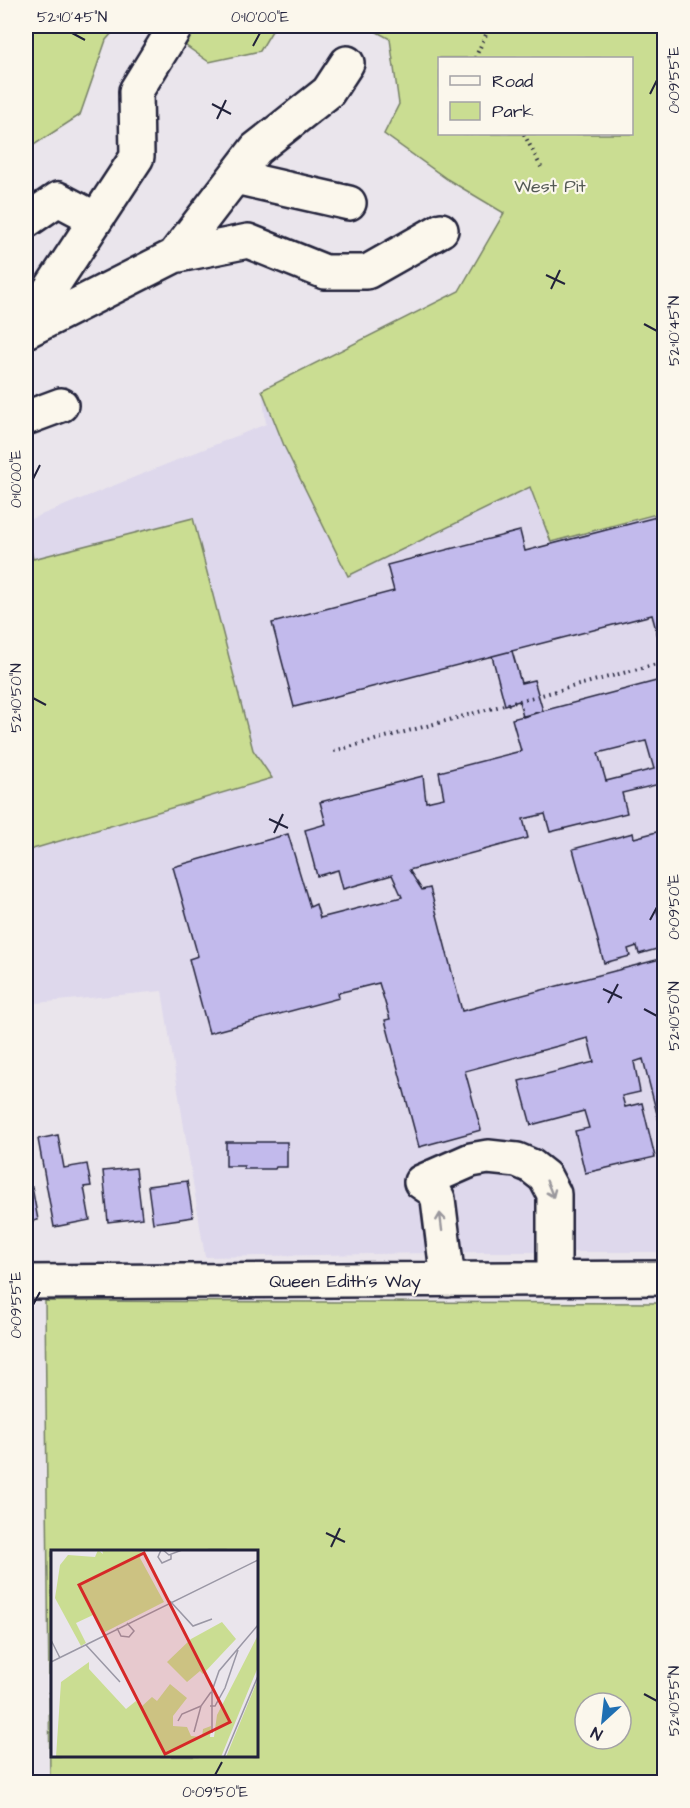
<svg xmlns="http://www.w3.org/2000/svg" width="690" height="1808" viewBox="0 0 690 1808" font-family="'Architects Daughter',sans-serif">
  <style>
    .built { fill: #ded8ec }
    .green { fill: #cadd92; stroke: #768066; stroke-width: 1.5; fill-rule: evenodd }
    .building { fill: #c2baec; stroke: #22223b; stroke-width: 1.5; fill-rule: evenodd }
    .lines { fill: none; stroke-linecap: round; stroke-linejoin: round }
    .minor-casing { stroke: #22223b; stroke-width: 38 }
    .path { stroke: #22223b; stroke-width: 4; stroke-dasharray: 1.5 4.5; stroke-linecap: butt }
    .minor { stroke: #fbf7ec; stroke-width: 33 }
    .oneway { stroke: #99979c }
    .ticks { fill: none; stroke: #22223b; stroke-width: 2 }
    .labels { text-anchor: middle; dominant-baseline: central; stroke-width: 4.5; stroke-linejoin: round; paint-order: stroke }
    .park-label { font-size: 18px; fill: #545a55; stroke: #fbf7ec }
    .street-label { font-size: 18px; fill: #22223b; stroke: #fbf7ec }
    .inset-road { fill: none; stroke: #9a97a5; stroke-width: 1.5 }
    .view { fill: #d62828; fill-opacity: 0.15; stroke: #d62828; stroke-width: 3 }
    .inset-edge { fill: none; stroke: #22223b; stroke-width: 3 }
    .neatline { fill: none; stroke: #22223b; stroke-width: 2 }
    .ticks-label { font-size: 15px; text-anchor: middle; fill: #22223b }
  </style>
  <rect width="100%" height="100%" fill="#eae5ec"/>
  <filter id="ink" filterUnits="userSpaceOnUse"><feTurbulence type="fractalNoise" baseFrequency=".0167" numOctaves="2"/><feDisplacementMap in="SourceGraphic" scale="12" xChannelSelector="R" yChannelSelector="G"/><feConvolveMatrix kernelMatrix="1 2 1 2 8 2 1 2 1" color-interpolation-filters="sRGB"/></filter>
  <g filter="url(#ink)">
    <path class="built" d="M664,128V1252H485L205,1257L162,991L26,1004V521L266,424L262,390L589,226Z"/>
    <path class="green" d="M26,26H118L106,40L80,115L26,150Z
      M194,26H275L260,51L209,62L182,43Z
      M366,26H664V512L551,542L530,487L348,576L285,448L262,390L459,291L504,213L447,179L384,134L399,104L390,39ZM632,58V134H440V58Z
      M193,518L253,750L272,778L26,851V529L33,559Z
      M45,1301L664,1303V1782H48L50,1780ZM52,1552H256V1756H52ZM585,1703H621V1739H585Z"/>
    <path class="building" d="M664,515V659L652,615L294,707L272,623L394,591L387,565L520,531L525,551Z
      M512,651L521,683L534,680L543,711L523,717L519,701L505,705L492,656Z
      M664,679V783L622,793L627,813L550,832L545,814L523,819L528,838L409,870L422,890L430,888L462,1011L664,958V1141L643,1059L634,1062L640,1092L622,1096L625,1107L642,1103L655,1157L585,1173L575,1131L589,1128L584,1111L531,1125L519,1081L594,1062L588,1038L465,1071L481,1130L419,1147L385,1020L390,1019L379,983L338,993L339,998L209,1033L189,959L198,956L173,867L288,834L310,907L316,904L320,918L402,897L392,875L343,889L338,870L317,876L305,830L326,824L320,802L423,776L426,802L444,798L439,772L521,751L512,719ZM646,741L654,769L606,781L598,753Z
      M664,830V909L657,911L664,939V947L639,954L637,946L628,949L630,956L604,963L573,849L633,833L634,838Z
      M58,1135L64,1168L87,1164L91,1186L84,1187L90,1220L54,1227L38,1139Z
      M226,1142H287V1167H276L275,1169H244V1166H226Z
      M136,1168L142,1218L108,1222L103,1171Z
      M187,1181L193,1217L153,1223L148,1186Z
      M32,1187L38,1220L26,1222V1188Z"/>
    <g class="lines">
      <defs>
        <path id="minor" d="M235,177L349,203
          M26,221L58,199L96,219
          M174,256L248,241L325,272H367L441,230
          M26,326L137,157L136,91L176,26
          M26,331L174,256L256,149L328,92L347,63
          M26,418L61,405
          M448,1280L438,1199L434,1191L421,1182L471,1160L488,1157L517,1160L531,1166L545,1177L554,1194V1279
          M26,1282L664,1278"/>
      </defs>
      <use href="#minor" class="minor-casing"/>
      <path class="path" d="M475,58L490,26
        M524,134L541,167
        M334,751L664,662"/>
      <use href="#minor" class="minor"/>
    </g>
    <defs><path id="oneway-shaft" d="M-6 0H5M1.5-3L5.5 0L1.5 3" fill="none" stroke-width="1.6" stroke-linecap="round" stroke-linejoin="round" transform="scale(1.5)"/></defs>
    <g class="oneway">
      <use href="#oneway-shaft" transform="translate(550 1189) rotate(68)"/>
      <use href="#oneway-shaft" transform="translate(441 1222) rotate(-97)"/>
    </g>
  </g>
  <path class="ticks" d="M72,33L85,40M253,46L260,33M650,94L657,80M212,104L231,114M217,119L226,100M546,275L565,284M551,289L560,270M644,324L657,331M33,479L40,465M33,698L46,705M269,819L288,828M274,833L283,814M650,920L657,907M603,989L622,998M608,1003L618,984M644,1009L657,1016M33,1305L40,1292M326,1533L345,1542M331,1547L340,1528M644,1694L657,1701M215,1775L222,1762"/>
  <g class="labels">
    <g class="park-label">
      <text x="550" y="186">West Pit</text>
    </g>
    <g class="street-label">
      <text x="345" y="1281">Queen Edith's Way</text>
    </g>
  </g>
  <g transform="translate(51 1550)">
    <rect width="207" height="207" fill="#eae5ec"/>
    <path d="M47,0L52,4L51,0H91L89,8L113,52L52,83L42,65L25,73L35,93L30,96L4,48L9,15L17,5L44,7ZM171,72L185,89L152,124L149,121L136,132L116,112L140,89ZM207,85V117L170,207H5L10,132L38,112V119L75,159L85,151L90,157L101,147L106,151L119,134L136,148L122,166V176L136,177L140,186L151,187L152,179L160,176L159,187H163L166,165ZM207,129V207H175Z" fill="#cadd92"/>
    <path class="inset-road" d="M110,0L107,7L111,13L120,9V5M112,0L118,5L131,0M119,51L142,76L161,69M66,78L70,86L78,87L83,81L76,73M0,90L9,108M35,95L69,132M0,112L207,10M159,156H164L174,138L187,100M127,171L131,164L150,156M143,182L150,156L160,142M161,183V141L168,121L207,75M173,207L207,126"/>
    <path class="view" d="M93,3L179,172L114,204L28,35Z"/>
    <rect width="207" height="207" class="inset-edge"/>
  </g>
  <rect width="690" height="1808" fill="none" stroke="#fbf7ec" stroke-width="66"/>
  <rect x="438" y="57" width="195" height="78" fill="#fbf7ec" stroke="#a4a2a5" stroke-width="1.5"/>
  <rect x="450" y="76" width="30" height="9" fill="#fbf7ec" stroke="#a4a2a5" stroke-width="1.5"/>
  <text x="492" y="87" font-size="18" fill="#22223b">Road</text>
  <rect x="450" y="102" width="30" height="18" fill="#cadd92" stroke="#a4a2a5" stroke-width="1.5"/>
  <text x="492" y="117" font-size="18" fill="#22223b">Park</text>
  <g transform="translate(603 1721) rotate(207)"><circle r="28" fill="#fbf7ec" stroke="#a4a2a5" stroke-width="1.5"/>
  <path d="M0-4.5L10 22L0 15L-10 22Z" fill="#1f6fb2"/>
  <text y="-9" font-size="16" font-weight="bold" text-anchor="middle" fill="#22223b">N</text>
  </g>
  <rect x="33" y="33" width="624" height="1742" class="neatline"/>
  <g class="ticks-label">
    <text x="72" y="22">52°10'45"N</text>
    <text x="260" y="22">0°10'00"E</text>
    <text transform="translate(674 80) rotate(-90)" y="5">0°09'55"E</text>
    <text transform="translate(674 331) rotate(-90)" y="5">52°10'45"N</text>
    <text transform="translate(16 479) rotate(-90)" y="5">0°10'00"E</text>
    <text transform="translate(16 698) rotate(-90)" y="5">52°10'50"N</text>
    <text transform="translate(674 907) rotate(-90)" y="5">0°09'50"E</text>
    <text transform="translate(674 1016) rotate(-90)" y="5">52°10'50"N</text>
    <text transform="translate(16 1305) rotate(-90)" y="5">0°09'55"E</text>
    <text transform="translate(674 1701) rotate(-90)" y="5">52°10'55"N</text>
    <text x="215" y="1797">0°09'50"E</text>
  </g>
</svg>
